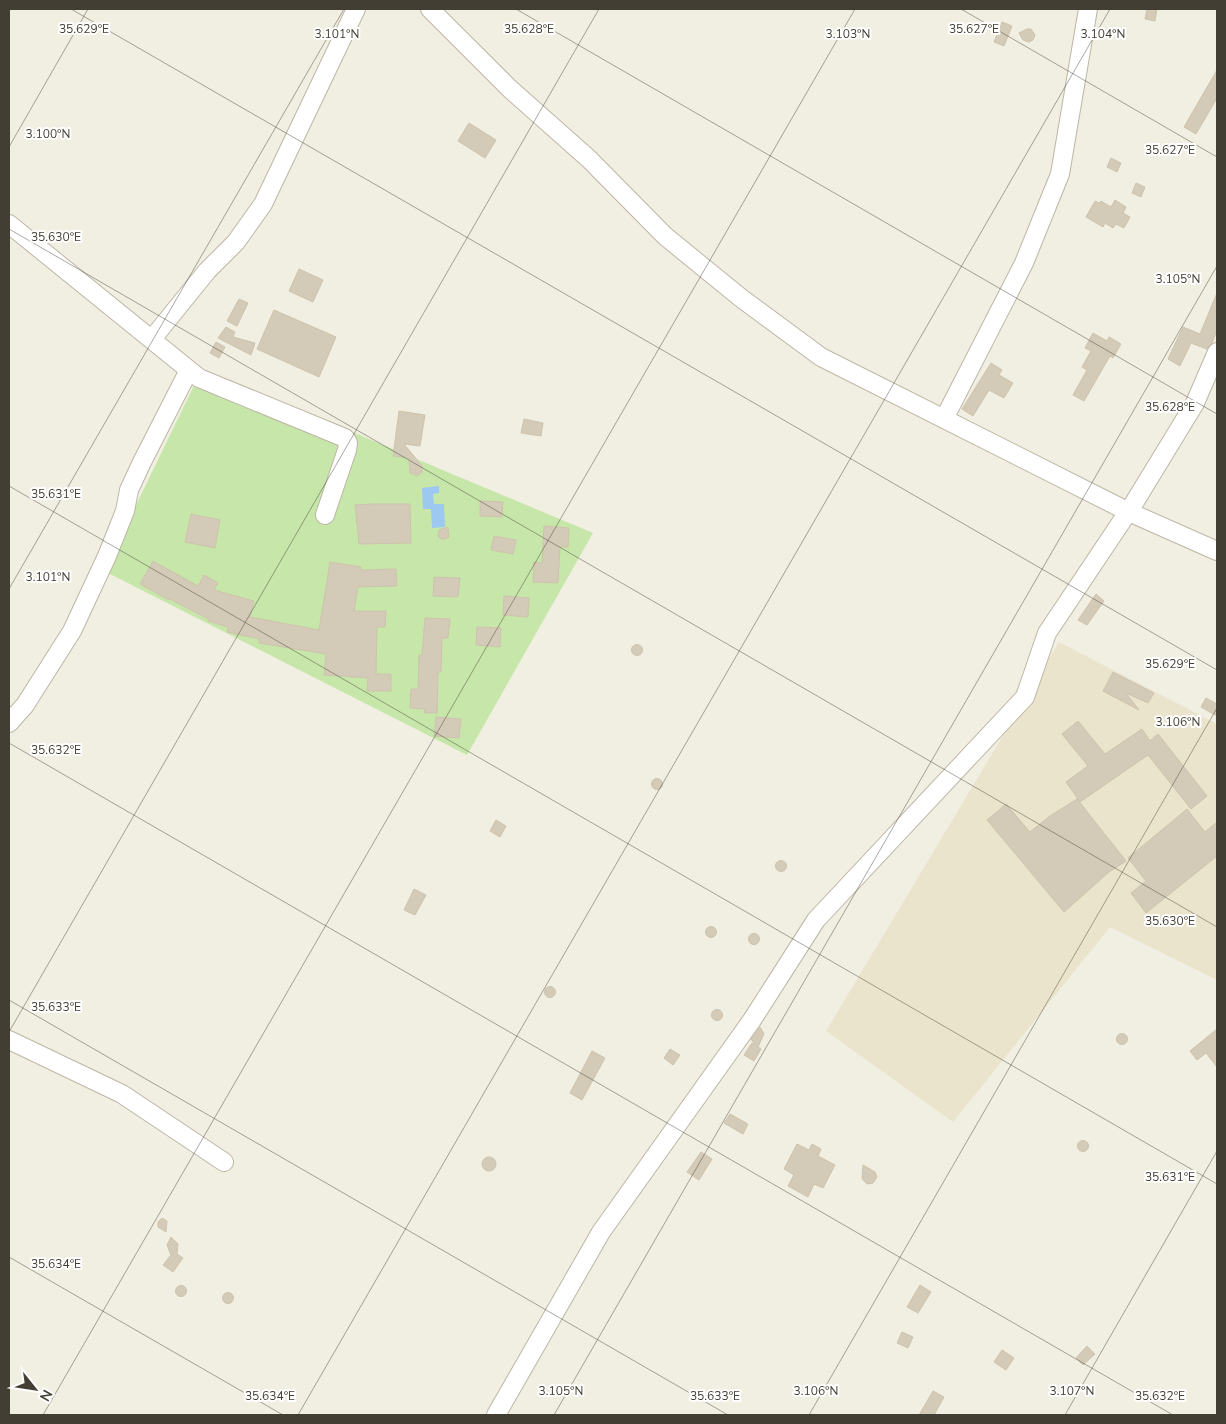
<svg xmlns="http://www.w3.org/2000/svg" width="1226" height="1424" viewBox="0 0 1226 1424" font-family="'Nunito Sans',sans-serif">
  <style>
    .education { fill: #ebe4cc }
    .green { fill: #c7e7aa }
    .water { fill: #9dc8f0 }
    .building { fill: #d3cab8; stroke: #cec3ab }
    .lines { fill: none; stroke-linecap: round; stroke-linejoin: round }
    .minor-casing { stroke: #bdb6a5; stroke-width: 20 }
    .minor { stroke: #fff; stroke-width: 18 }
    .ticks { fill: none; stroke: #433e33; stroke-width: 1; stroke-opacity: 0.45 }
    .ticks-label { font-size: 12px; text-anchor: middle; fill: #433e33; stroke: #fff; stroke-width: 4; stroke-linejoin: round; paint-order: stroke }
  </style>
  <rect width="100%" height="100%" fill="#f1eee2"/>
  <path class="education" d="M1059,642L1217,724V980L1110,927L953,1122L826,1031Z"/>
  <path class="green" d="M202,369L593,533L467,755L104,571Z"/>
  <path class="water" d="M439,486V493L433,494L434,504H444L445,527L432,528L431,509H423L422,488Z"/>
  <path class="building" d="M1147,9H1157L1155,21L1145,19Z
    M1002,22L1012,26L1004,46L994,42Z
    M1027,29H1031L1035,35L1033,40L1029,42L1023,40L1019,33Z
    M1217,70V98L1196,134L1184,127Z
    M469,123L496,140L485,158L458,141Z
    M1111,158L1121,163L1117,172L1107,167Z
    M1136,183L1145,187L1141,197L1132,193Z
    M1115,200L1126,207L1123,213L1130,217L1124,228L1116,224L1113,228L1105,223L1103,227L1086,217L1095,201L1099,203L1101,201L1111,207Z
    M299,269L323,280L313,302L289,291Z
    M1217,293V330L1212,343L1207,349L1191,343L1180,366L1168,359L1183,327L1200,334Z
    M239,299L248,303L237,326L227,321Z
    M274,310L336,337L319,377L257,349Z
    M226,327L235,332L233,337L255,343L251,355L218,338Z
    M1093,333L1107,341L1109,337L1121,344L1113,358L1110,356L1084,401L1073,395L1087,370L1082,367L1091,351L1085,348Z
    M216,342L225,347L219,358L210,353Z
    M991,363L1002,370L999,375L1013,383L1004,398L989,390L973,416L962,409Z
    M399,411L425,415L420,446L404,444L422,466V472L417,476L410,473L409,458L393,456Z
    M524,419L543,423L541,436L521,433Z
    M480,501L503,502L502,517L480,516Z
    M371,504H410L411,543L359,544L355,505Z
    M191,514L220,520L215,548L185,542Z
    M544,526L569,528L568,547H560L558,583L533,582L534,562L542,563Z
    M448,527L449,537L442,540L438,536L439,530Z
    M494,536L516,540L513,554L491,550Z
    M153,561L198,586L204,575L218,583L214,590L254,601L250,617L319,630L330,562L361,567V570L396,569L397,586L358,587L354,611H386L385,627H377L376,674H391V691H367L368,678L324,675L326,654L259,643V639L227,632L228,627L208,621V619L170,599L169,600L140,584Z
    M434,577L460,578L458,597L433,596Z
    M1096,594L1104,601L1087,625L1078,620Z
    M504,596L529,598L528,617L503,615Z
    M425,618L450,619L448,638H442L441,672H438L437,713H424L425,709L410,708L411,689H418L419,655H422Z
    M477,627L501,628L500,647L476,645Z
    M631.5 650a5.5 5.5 0 1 1 11 0a5.5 5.5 0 1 1-11 0Z
    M1113,672L1154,693L1148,703L1126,693L1139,710L1103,691Z
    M1206,698L1217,704V716L1201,707Z
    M436,717L461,719L459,738L434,736Z
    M1078,721L1105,754L1142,729L1150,741L1158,734L1207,796L1191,809L1148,755L1080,802L1066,782L1088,766L1062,734Z
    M651.5 784a5.5 5.5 0 1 1 11 0a5.5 5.5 0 1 1-11 0Z
    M1077,799L1126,861L1109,872L1064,912L987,820L1006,804L1030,832L1050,816Z
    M1187,809L1205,832L1217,822V856L1146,913L1131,893L1146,881L1128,858Z
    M496,820L506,826L500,837L490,831Z
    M775.5 866a5.5 5.5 0 1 1 11 0a5.5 5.5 0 1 1-11 0Z
    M414,889L426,895L415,915L404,910Z
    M705.5 932a5.5 5.5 0 1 1 11 0a5.5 5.5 0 1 1-11 0Z
    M748.5 939a5.5 5.5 0 1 1 11 0a5.5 5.5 0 1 1-11 0Z
    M544.5 992a5.5 5.5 0 1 1 11 0a5.5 5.5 0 1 1-11 0Z
    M711.5 1015a5.5 5.5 0 1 1 11 0a5.5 5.5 0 1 1-11 0Z
    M760,1027L764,1034L758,1047L761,1049L754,1061L744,1055L752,1043L755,1045L751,1039Z
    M1217,1029V1067L1206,1053L1197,1060L1190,1051Z
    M1116.5 1039a5.5 5.5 0 1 1 11 0a5.5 5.5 0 1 1-11 0Z
    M670,1049L680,1055L673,1065L664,1058Z
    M592,1051L605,1058L582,1100L570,1093Z
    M730,1114L748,1124L743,1134L724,1123Z
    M1077.5 1146a5.5 5.5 0 1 1 11 0a5.5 5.5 0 1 1-11 0Z
    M797,1144L809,1150L812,1144L821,1149L818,1156L835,1165L823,1188L814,1184L808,1197L788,1186L794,1175L784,1169Z
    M701,1152L712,1159L699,1180L687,1172Z
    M482 1164a7 7 0 1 1 14 0a7 7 0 1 1-14 0Z
    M863,1165L875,1172L877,1177L873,1183L867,1184L862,1179Z
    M162,1218L167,1221L166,1232L158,1227V1222Z
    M171,1237L178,1244L177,1254L183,1258L173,1272L163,1265L171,1255L167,1245Z
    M920,1285L931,1292L918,1313L907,1307Z
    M175.5 1291a5.5 5.5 0 1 1 11 0a5.5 5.5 0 1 1-11 0Z
    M222.5 1298a5.5 5.5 0 1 1 11 0a5.5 5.5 0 1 1-11 0Z
    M902,1332L913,1337L908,1348L897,1343Z
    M1087,1346L1095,1354L1083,1365L1076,1358Z
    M1002,1350L1014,1358L1006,1370L994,1362Z
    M933,1391L944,1397L934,1415H919Z"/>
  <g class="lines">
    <defs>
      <path id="minor" d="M430,9L509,88L589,159L665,236L741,298L821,357L1129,512L1217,551
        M9,224L199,378L345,438L348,443L347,450L325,515
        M152,339L207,271L236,242L263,204L356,9
        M944,419L1024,263L1060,174L1088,9
        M9,723L25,705L72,631L107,556L125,511L129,490L142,462L189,370
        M9,1040L122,1094L224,1162
        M496,1415L601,1232L752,1020L816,920L1025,697L1047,633L1134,503L1195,403L1217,352"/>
    </defs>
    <use href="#minor" class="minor-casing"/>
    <use href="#minor" class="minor"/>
  </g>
  <path class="ticks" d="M71,9L1217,670M516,9L1217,414M961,9L1217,157M9,147L88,9M9,229L1217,927M9,486L1217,1184M9,589L344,9M9,743L1173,1415M9,1000L728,1415M9,1032L599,9M9,1257L283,1415M43,1415L855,9M298,1415L1110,9M554,1415L1217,266M809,1415L1217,708M1065,1415L1217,1151"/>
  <g class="ticks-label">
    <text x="84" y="33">35.629°E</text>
    <text x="529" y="33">35.628°E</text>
    <text x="974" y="33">35.627°E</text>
    <text x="337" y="38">3.101°N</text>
    <text x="848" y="38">3.103°N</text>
    <text x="1103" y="38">3.104°N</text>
    <text x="48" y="138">3.100°N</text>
    <text x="1170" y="154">35.627°E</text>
    <text x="56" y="241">35.630°E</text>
    <text x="1178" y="283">3.105°N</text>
    <text x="1170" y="411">35.628°E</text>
    <text x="56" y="498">35.631°E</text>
    <text x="48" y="581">3.101°N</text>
    <text x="1170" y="668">35.629°E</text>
    <text x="1178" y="726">3.106°N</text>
    <text x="56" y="754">35.632°E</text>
    <text x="1170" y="925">35.630°E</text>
    <text x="56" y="1011">35.633°E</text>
    <text x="1170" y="1181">35.631°E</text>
    <text x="56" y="1268">35.634°E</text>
    <text x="561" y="1395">3.105°N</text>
    <text x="816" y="1395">3.106°N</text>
    <text x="1072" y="1395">3.107°N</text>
    <text x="270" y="1400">35.634°E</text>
    <text x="715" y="1400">35.633°E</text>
    <text x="1160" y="1400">35.632°E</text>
  </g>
  <rect width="1226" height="1424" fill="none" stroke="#433e33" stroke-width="20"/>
  <g transform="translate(35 1389) rotate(120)" stroke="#ffffff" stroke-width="4" paint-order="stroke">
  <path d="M0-4L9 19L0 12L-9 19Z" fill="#433e33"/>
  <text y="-8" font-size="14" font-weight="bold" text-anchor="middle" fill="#433e33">N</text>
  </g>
</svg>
